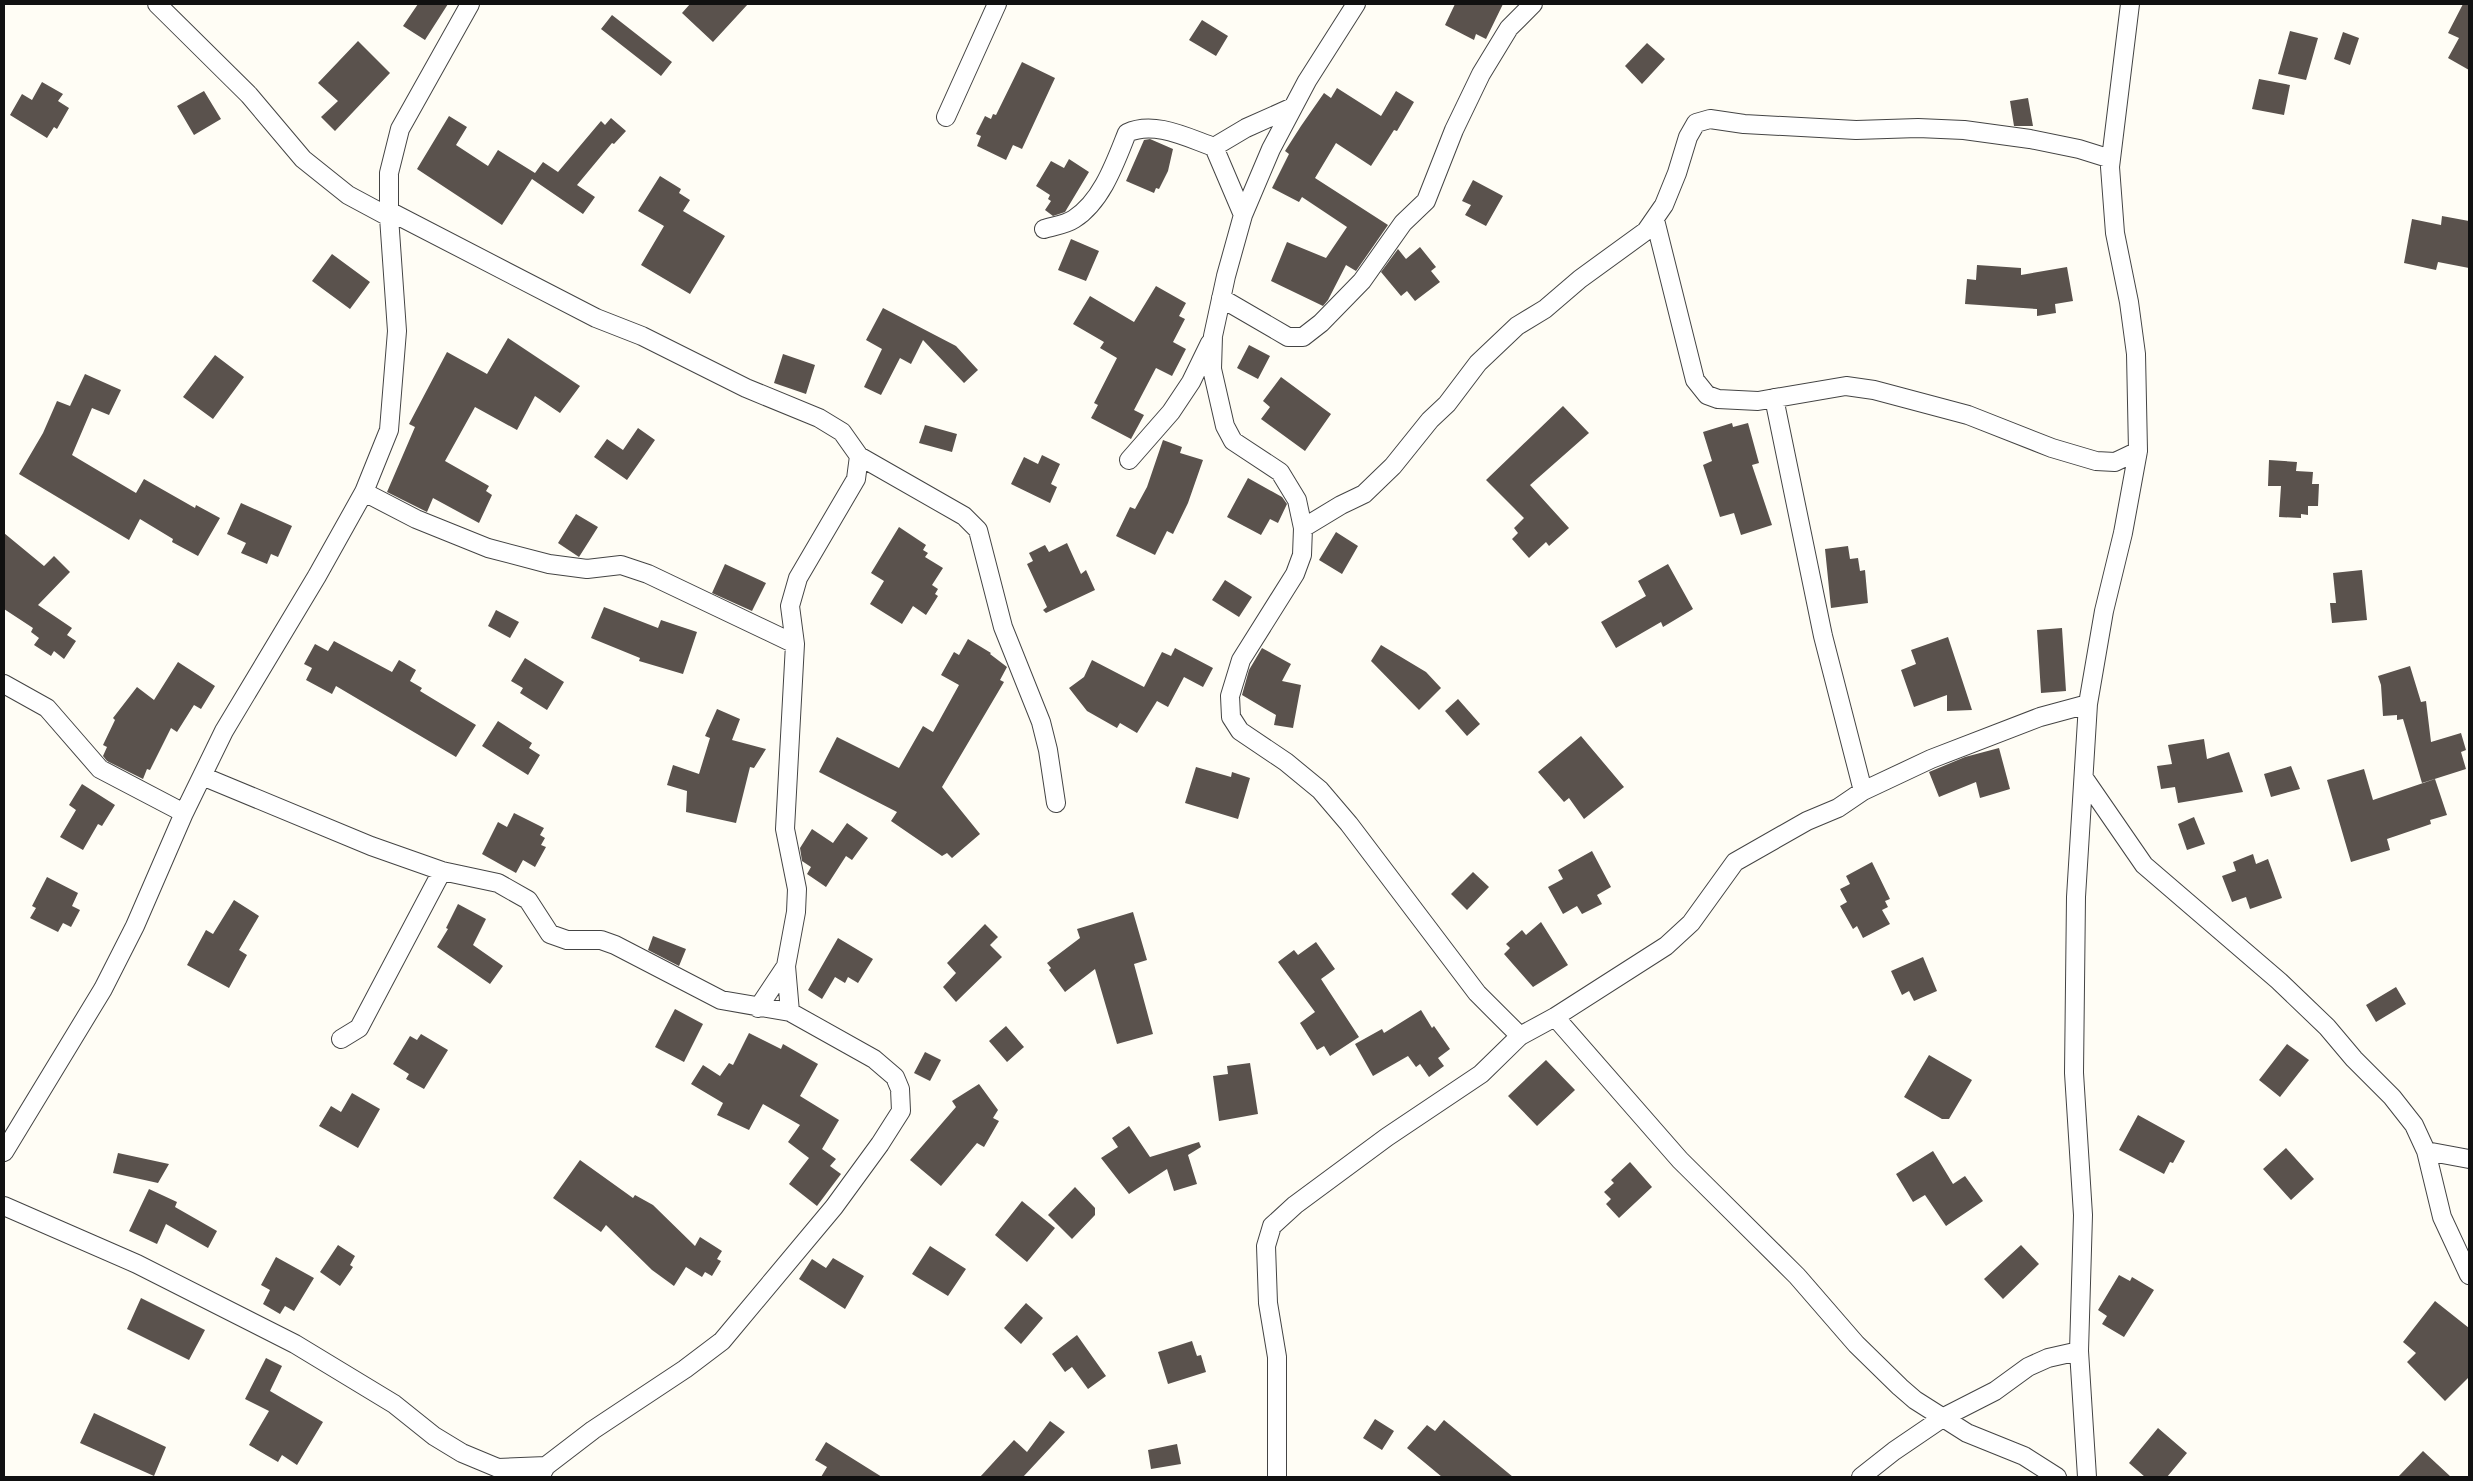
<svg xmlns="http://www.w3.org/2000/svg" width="2473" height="1481" viewBox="0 0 2473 1481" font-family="Georgia,serif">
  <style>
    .building { fill: #5a524d }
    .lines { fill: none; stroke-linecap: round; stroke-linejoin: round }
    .minor-casing { stroke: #444; stroke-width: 20 }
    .minor { stroke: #fff; stroke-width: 18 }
  </style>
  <rect width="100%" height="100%" fill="#fffdf5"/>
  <path class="building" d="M418,4H448L425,40L403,26Z
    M690,4H748L713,42L682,13Z
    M1455,4H1503L1486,39L1476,34L1474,40L1445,25Z
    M2463,4H2469V70L2448,58L2459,38L2448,33Z
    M612,15L672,62L661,76L601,29Z
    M1202,20L1228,36L1216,56L1189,40Z
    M2290,31L2318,38L2306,80L2278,74Z
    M2343,32L2359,38L2350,65L2334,59Z
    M358,41L390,73L335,131L321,117L338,101L318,83Z
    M1647,43L1665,59L1642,84L1625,66Z
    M1022,62L1055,78L1022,149L1013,145L1006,160L977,146L981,136L976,134L985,116L991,119L993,114L996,115Z
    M2259,79L2290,85L2284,115L2252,109Z
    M42,82L63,94L58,101L69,108L57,129L54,127L47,138L10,115L22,94L32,100Z
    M1337,88L1381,116L1396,91L1414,102L1397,131L1394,130L1371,166L1336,143L1315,178L1388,225L1356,271L1346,265L1328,300L1323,306L1271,281L1287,242L1326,258L1347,227L1302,197L1299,202L1272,188L1289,154L1285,151L1301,126L1324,93L1331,98Z
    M204,91L221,119L194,135L177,106Z
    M2028,98L2033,126H2014L2010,101Z
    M449,116L467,127L456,145L488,166L498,150L535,173L543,162L558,172L601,121L605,125L611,118L626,131L614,144L612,143L577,185L595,197L583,214L532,179L502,225L417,169Z
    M1150,139L1173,149L1168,171L1159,189L1156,188L1154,193L1126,181L1144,140Z
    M1069,159L1089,172L1065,212L1053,216L1045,210L1051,201L1048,199L1050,195L1036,186L1051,161L1064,168Z
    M660,176L681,189L679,193L690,200L683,211L725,236L690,294L641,265L664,226L638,211Z
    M1473,180L1503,196L1486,226L1465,215L1471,205L1462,201Z
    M2442,216L2469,221V268L2438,262L2436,270L2404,263L2412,219L2441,225Z
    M1071,239L1099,251L1086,281L1058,270Z
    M1420,247L1436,267L1431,271L1440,282L1415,301L1407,291L1401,296L1381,272L1398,249L1406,259Z
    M332,254L370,282L350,309L312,281Z
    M1977,265L2021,268V275L2067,267L2073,301L2055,304L2056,313L2037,316V309L1965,304L1967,279L1976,280Z
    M1156,286L1186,303L1179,316L1185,319L1173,342L1186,349L1172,376L1156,368L1134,410L1144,415L1131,439L1091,418L1098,405L1094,403L1117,358L1100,348L1104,342L1073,324L1090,296L1134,322Z
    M883,308L956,346L978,370L964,383L923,340L911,364L900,358L881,395L864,387L882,349L866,340Z
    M508,338L580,386L560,413L535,396L517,430L475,407L445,461L489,486L486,491L492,495L479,523L433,498L427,512L387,492L415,427L409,424L447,352L487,374Z
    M1249,345L1270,356L1258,379L1237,368Z
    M783,354L815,365L806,394L774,383Z
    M215,355L244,377L213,419L183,397Z
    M85,374L121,390L109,415L92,408L72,455L136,493L144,479L195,508L196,505L220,518L198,556L172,542L173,539L140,519L129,540L19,474L43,433L57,401L70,406Z
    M1281,377L1331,414L1305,451L1261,419L1270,407L1263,401Z
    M1563,406L1589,433L1530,485L1569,528L1549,546L1546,542L1529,558L1512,539L1518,533L1514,528L1524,518L1486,480Z
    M1732,423L1733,427L1748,423L1759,463L1752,465L1772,525L1741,535L1734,513L1720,517L1703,465L1712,461L1703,432Z
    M925,425L957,434L952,452L919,443Z
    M638,428L655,440L627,480L594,457L607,439L623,450Z
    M1163,440L1182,447L1180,453L1203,460L1188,503L1173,534L1167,531L1155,555L1116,536L1130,507L1135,509L1147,487Z
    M1042,455L1060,464L1051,484L1057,487L1050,503L1011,484L1024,457L1038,464Z
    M2269,460L2297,462L2296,471L2313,472L2312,484H2319L2318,506H2308V515L2301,514V518L2279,517L2281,486H2268Z
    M1248,478L1282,497L1287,504L1278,523L1270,519L1261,535L1227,517Z
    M241,503L292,526L278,557L271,554L267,564L241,553L246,543L227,534Z
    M576,514L598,527L579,557L558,543Z
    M899,527L926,545L923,550L928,553L925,557L943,568L932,585L938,589L935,594L938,596L926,615L913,606L902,624L870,604L884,581L871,573Z
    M1336,532L1358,546L1342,574L1319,560Z
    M4,533L44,566L54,556L70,572L38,605L72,628L67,635L76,641L64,659L54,651L51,656L34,645L39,638L31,632L33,628L4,609Z
    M1067,543L1081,574L1086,570L1095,590L1046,613L1043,610L1047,607L1027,564L1033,561L1029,553L1045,545L1049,552Z
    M1848,546L1850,559L1858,558L1860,571L1865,570L1868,603L1831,608L1825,549Z
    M725,564L766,583L752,611L712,593Z
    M1668,564L1693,609L1663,627L1661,622L1616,648L1601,622L1646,596L1638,581Z
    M2362,570L2367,620L2332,623L2330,603H2336L2333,573Z
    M1225,580L1252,597L1239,617L1212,600Z
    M604,607L658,628L661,620L697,632L683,674L639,661L640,658L591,638Z
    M496,610L519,622L510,638L488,626Z
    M2062,628L2066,691L2041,693L2037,630Z
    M1948,637L1972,710L1947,711V695L1914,707L1901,670L1916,664L1911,650Z
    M968,639L991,653L990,654L1007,667L1000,680L1004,682L942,787L980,834L952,858L947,853L942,856L891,821L897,812L819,772L837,737L899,768L923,726L933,732L959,685L941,675L954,652L959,655Z
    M334,641L392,672L399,660L416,670L410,681L422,688L420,691L476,725L456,757L336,686L332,694L306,680L312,668L304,664L315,644L328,651Z
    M1381,645L1426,672L1441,688L1419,710L1371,661Z
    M1175,648L1213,668L1203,687L1184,677L1168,707L1157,701L1137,733L1120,723L1117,728L1087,711L1069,688L1084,677L1092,660L1144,687L1162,652L1171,656Z
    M1262,648L1291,664L1282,681L1301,685L1293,728L1274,725L1276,715L1242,695L1249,670Z
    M525,658L564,682L547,710L520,693L523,688L511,681Z
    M178,662L215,686L201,709L194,705L177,732L171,728L150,770L147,769L143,779L107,761L103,756L107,747L103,745L115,720L113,718L137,687L154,700Z
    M2410,666L2421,702L2426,701L2431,742L2461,733L2466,750L2461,752L2466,769L2422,783L2403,719L2397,720V715L2383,716L2381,685L2378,676Z
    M1458,699L1480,724L1467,736L1445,711Z
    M717,709L740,719L732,740L766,749L754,768L750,767L736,823L686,812L687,791L667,785L673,765L699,774L710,738L705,736Z
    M498,721L532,743L529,748L540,755L528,775L482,746Z
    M1581,736L1624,787L1584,819L1569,798L1564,802L1538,772Z
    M2204,739L2207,759L2229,752L2243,792L2178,803L2175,787L2161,789L2157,766L2172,764L2168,745Z
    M1999,748L2010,789L1980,798L1976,782L1939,797L1929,772L1965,757Z
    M2291,766L2300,789L2271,797L2264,774Z
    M1196,767L1231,777L1232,772L1250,778L1238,819L1185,803Z
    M2364,769L2373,800L2435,779L2447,815L2430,820L2431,824L2387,839L2390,850L2351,862L2327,780Z
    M82,784L115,805L102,826L98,824L83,850L60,837L76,810L69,805Z
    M514,813L544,828L540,835L545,838L541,845L546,847L535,867L523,860L516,873L482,854L498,822L507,827Z
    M2194,817L2205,844L2187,850L2178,824Z
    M847,823L868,838L852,860L846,856L826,887L807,874L811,867L802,861L800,848L812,829L833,843Z
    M1592,851L1611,887L1597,895L1602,904L1582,914L1577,906L1563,914L1548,887L1563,879L1558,870Z
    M2253,854L2256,864L2268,859L2282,898L2250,909L2246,897L2232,902L2222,876L2236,871L2233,862Z
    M1872,862L1890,899L1885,901L1888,907L1882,910L1890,924L1863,938L1857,926L1853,929L1840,906L1847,902L1840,889L1850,884L1846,876Z
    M1473,872L1489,887L1467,910L1451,894Z
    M47,877L78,893L72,906L80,910L71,927L63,923L58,932L30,918L36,908L32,906Z
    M234,900L259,916L239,950L247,955L229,988L187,965L206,930L213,934Z
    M458,904L486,919L473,945L503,966L490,984L437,947L448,929L446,928Z
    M1133,912L1147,960L1134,964L1153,1034L1117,1044L1095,969L1065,992L1049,970L1051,968L1047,963L1080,938L1077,929Z
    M1541,922L1568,965L1533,987L1504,954L1510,948L1506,944L1522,930L1526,935Z
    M985,924L998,937L990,945L1002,957L956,1002L943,987L956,973L947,963Z
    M653,936L686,949L679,966L648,950Z
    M838,938L873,959L858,983L848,977L845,983L835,977L822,999L808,990Z
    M1316,942L1335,969L1321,979L1359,1037L1330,1056L1324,1046L1317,1050L1300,1023L1315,1012L1278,962L1294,950L1298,955Z
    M1923,957L1937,991L1914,1001L1909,991L1902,995L1891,971Z
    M2396,987L2406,1004L2376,1022L2366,1005Z
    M675,1009L703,1024L684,1062L655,1047Z
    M1421,1010L1432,1028L1434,1026L1450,1049L1438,1058L1444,1066L1429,1077L1420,1064L1416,1067L1408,1056L1373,1076L1355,1044L1382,1029L1384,1033Z
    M1006,1026L1024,1047L1007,1062L989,1041Z
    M749,1033L781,1049L783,1044L818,1064L800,1096L839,1120L822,1149L836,1159L830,1166L841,1174L817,1206L789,1184L809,1158L788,1142L800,1125L763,1104L749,1130L717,1115L723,1103L691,1084L703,1065L720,1076L729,1063L733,1065Z
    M421,1034L448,1050L424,1089L406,1079L409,1074L393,1064L410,1036L417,1040Z
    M2287,1044L2309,1060L2280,1097L2259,1080Z
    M925,1052L941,1060L930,1081L914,1073Z
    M1929,1055L1972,1080L1949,1119H1942L1904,1097Z
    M1546,1060L1575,1090L1537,1126L1508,1096Z
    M1250,1063L1258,1114L1219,1121L1213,1076L1228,1074L1227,1066Z
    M979,1084L998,1110L993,1118L999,1121L984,1147L977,1143L941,1186L910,1160L956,1107L952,1101Z
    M352,1093L380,1109L358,1148L319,1126L331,1106L341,1112Z
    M2138,1115L2185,1141L2173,1163L2170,1162L2164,1174L2119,1150Z
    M1129,1126L1150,1157L1199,1142L1201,1147L1188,1155L1197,1184L1174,1191L1167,1169L1129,1194L1101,1158L1118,1147L1112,1138Z
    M2286,1148L2314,1179L2291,1200L2263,1169Z
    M1933,1151L1953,1184L1965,1176L1983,1201L1946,1226L1925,1195L1913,1202L1896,1174Z
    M118,1153L169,1164L158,1183L113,1173Z
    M580,1160L633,1198L635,1195L653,1205L695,1246L700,1237L722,1251L717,1259L721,1261L712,1276L705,1272L702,1277L686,1267L674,1286L652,1270L606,1225L601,1232L553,1198Z
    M1630,1162L1652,1187L1619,1218L1606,1204L1611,1199L1604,1192L1614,1183L1611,1180Z
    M1075,1187L1095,1208V1215L1072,1239L1048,1215Z
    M149,1189L177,1202L175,1207L217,1231L208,1248L166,1224L157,1244L129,1231Z
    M1022,1201L1055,1228L1027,1262L995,1235Z
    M338,1245L355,1256L350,1265L353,1267L340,1286L320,1272Z
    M2021,1245L2039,1264L2003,1299L1984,1279Z
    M930,1246L966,1269L948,1296L912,1274Z
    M276,1257L314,1278L294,1311L285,1306L280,1314L263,1304L270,1290L261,1285Z
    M833,1258L864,1276L845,1309L799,1279L812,1259L826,1268Z
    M2119,1275L2130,1281L2132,1277L2154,1290L2124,1337L2102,1324L2107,1316L2098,1310Z
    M141,1298L205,1330L189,1360L127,1329Z
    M2435,1301L2469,1328V1377L2445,1401L2407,1362L2416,1353L2403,1342Z
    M1026,1303L1043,1318L1021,1344L1004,1328Z
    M1077,1335L1106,1376L1088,1389L1072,1367L1065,1372L1052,1354Z
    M1192,1341L1197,1356L1201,1355L1206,1372L1168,1384L1158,1352Z
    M266,1358L282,1366L270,1391L323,1422L297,1465L282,1455L278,1462L249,1445L269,1411L245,1399Z
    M94,1413L166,1447L154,1476L80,1443Z
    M1375,1419L1394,1431L1382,1450L1363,1438Z
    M1444,1420L1513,1477H1442L1407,1448L1427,1425L1435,1431Z
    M1050,1421L1065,1432L1023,1477H980L1014,1440L1027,1452Z
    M2158,1428L2187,1453L2167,1477H2145L2129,1463Z
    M826,1442L882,1477H821L827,1467L815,1460Z
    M1177,1444L1181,1464L1151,1469L1148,1450Z
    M2423,1451L2451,1477H2398Z"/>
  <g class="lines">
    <defs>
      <path id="minor" d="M157,4L249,95L303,159L348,195L389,217
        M1356,4L1307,81L1271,149L1243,215L1226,276L1213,336L1212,369L1225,426L1233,441L1280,472L1297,500L1303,528L1302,555L1295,574L1241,660L1230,696L1231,717L1240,731L1286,762L1320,790L1349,824L1477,993L1520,1036
        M946,117L997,4
        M1214,147L1243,215
        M389,211L596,318L642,336L746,388L819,418L842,432L859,456L856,479L798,578L790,606L795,644L785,829L797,889L796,912L786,966L790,1012
        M1655,220L1695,380L1707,395L1718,399L1758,401L1846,386L1874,390L1968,415L2052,448L2096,461L2115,462L2138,451
        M1044,229C1053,226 1065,225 1074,219C1102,201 1115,163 1127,133C1154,120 1188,138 1214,147L1246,128L1293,107
        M1221,298L1288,337H1303L1321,323L1362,281L1403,223L1426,201L1454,130L1481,74L1509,28L1533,4
        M1774,398L1823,636L1863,791
        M859,456L964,516L978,530L1003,627L1041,722L1048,750L1056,803
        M1129,460L1171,412L1191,382L1210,343
        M364,492L416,519L488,548L549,564L587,569L621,565L648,574L795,644
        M1303,528L1341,505L1364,494L1393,466L1430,420L1447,404L1478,363L1517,326L1545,309L1580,279L1646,231L1664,205L1677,173L1688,137L1696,123L1710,119L1744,124L1856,130L1918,128L1964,130L2030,139L2079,149L2111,159
        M4,684L47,708L100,769L184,813
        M202,776L371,846L442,871L498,883L528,900L550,934L567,940H601L615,945L721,1000L790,1012L874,1059L895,1077L900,1089L901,1111L880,1144L834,1207L722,1341L685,1369L593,1430L546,1466L540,1477
        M2084,778L2144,865L2279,981L2327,1027L2354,1059L2392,1097L2414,1125L2426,1151L2442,1217L2469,1275
        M758,1008L786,966
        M1555,1017L1680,1160L1797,1276L1856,1344L1900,1387L1915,1400L1967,1433L2024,1456L2057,1477
        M341,1039L359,1028L442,871
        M2426,1151L2469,1159
        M4,1152L103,989L135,926L184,813L224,731L317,576L364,492L389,430L397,331L389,217V173L400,129L470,4
        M4,1206L137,1264L295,1344L394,1404L434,1436L462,1453L498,1468L509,1477
        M498,1468L546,1466
        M1277,1477V1357L1268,1303L1266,1246L1272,1226L1295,1205L1387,1137L1481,1074L1520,1036L1555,1017L1666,946L1691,923L1735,862L1807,821L1838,808L1863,791L1931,759L2040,717L2088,704
        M1861,1477L1894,1451L1944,1417L1995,1391L2028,1367L2048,1358L2079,1351
        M2087,1477L2079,1351L2083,1215L2074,1073L2076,897L2088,704L2104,611L2123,533L2138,451L2136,354L2129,302L2115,233L2110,167L2130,4"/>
    </defs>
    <use href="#minor" class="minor-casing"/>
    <use href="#minor" class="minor"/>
  </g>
  <rect width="2473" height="1481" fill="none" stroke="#111111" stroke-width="10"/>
</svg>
